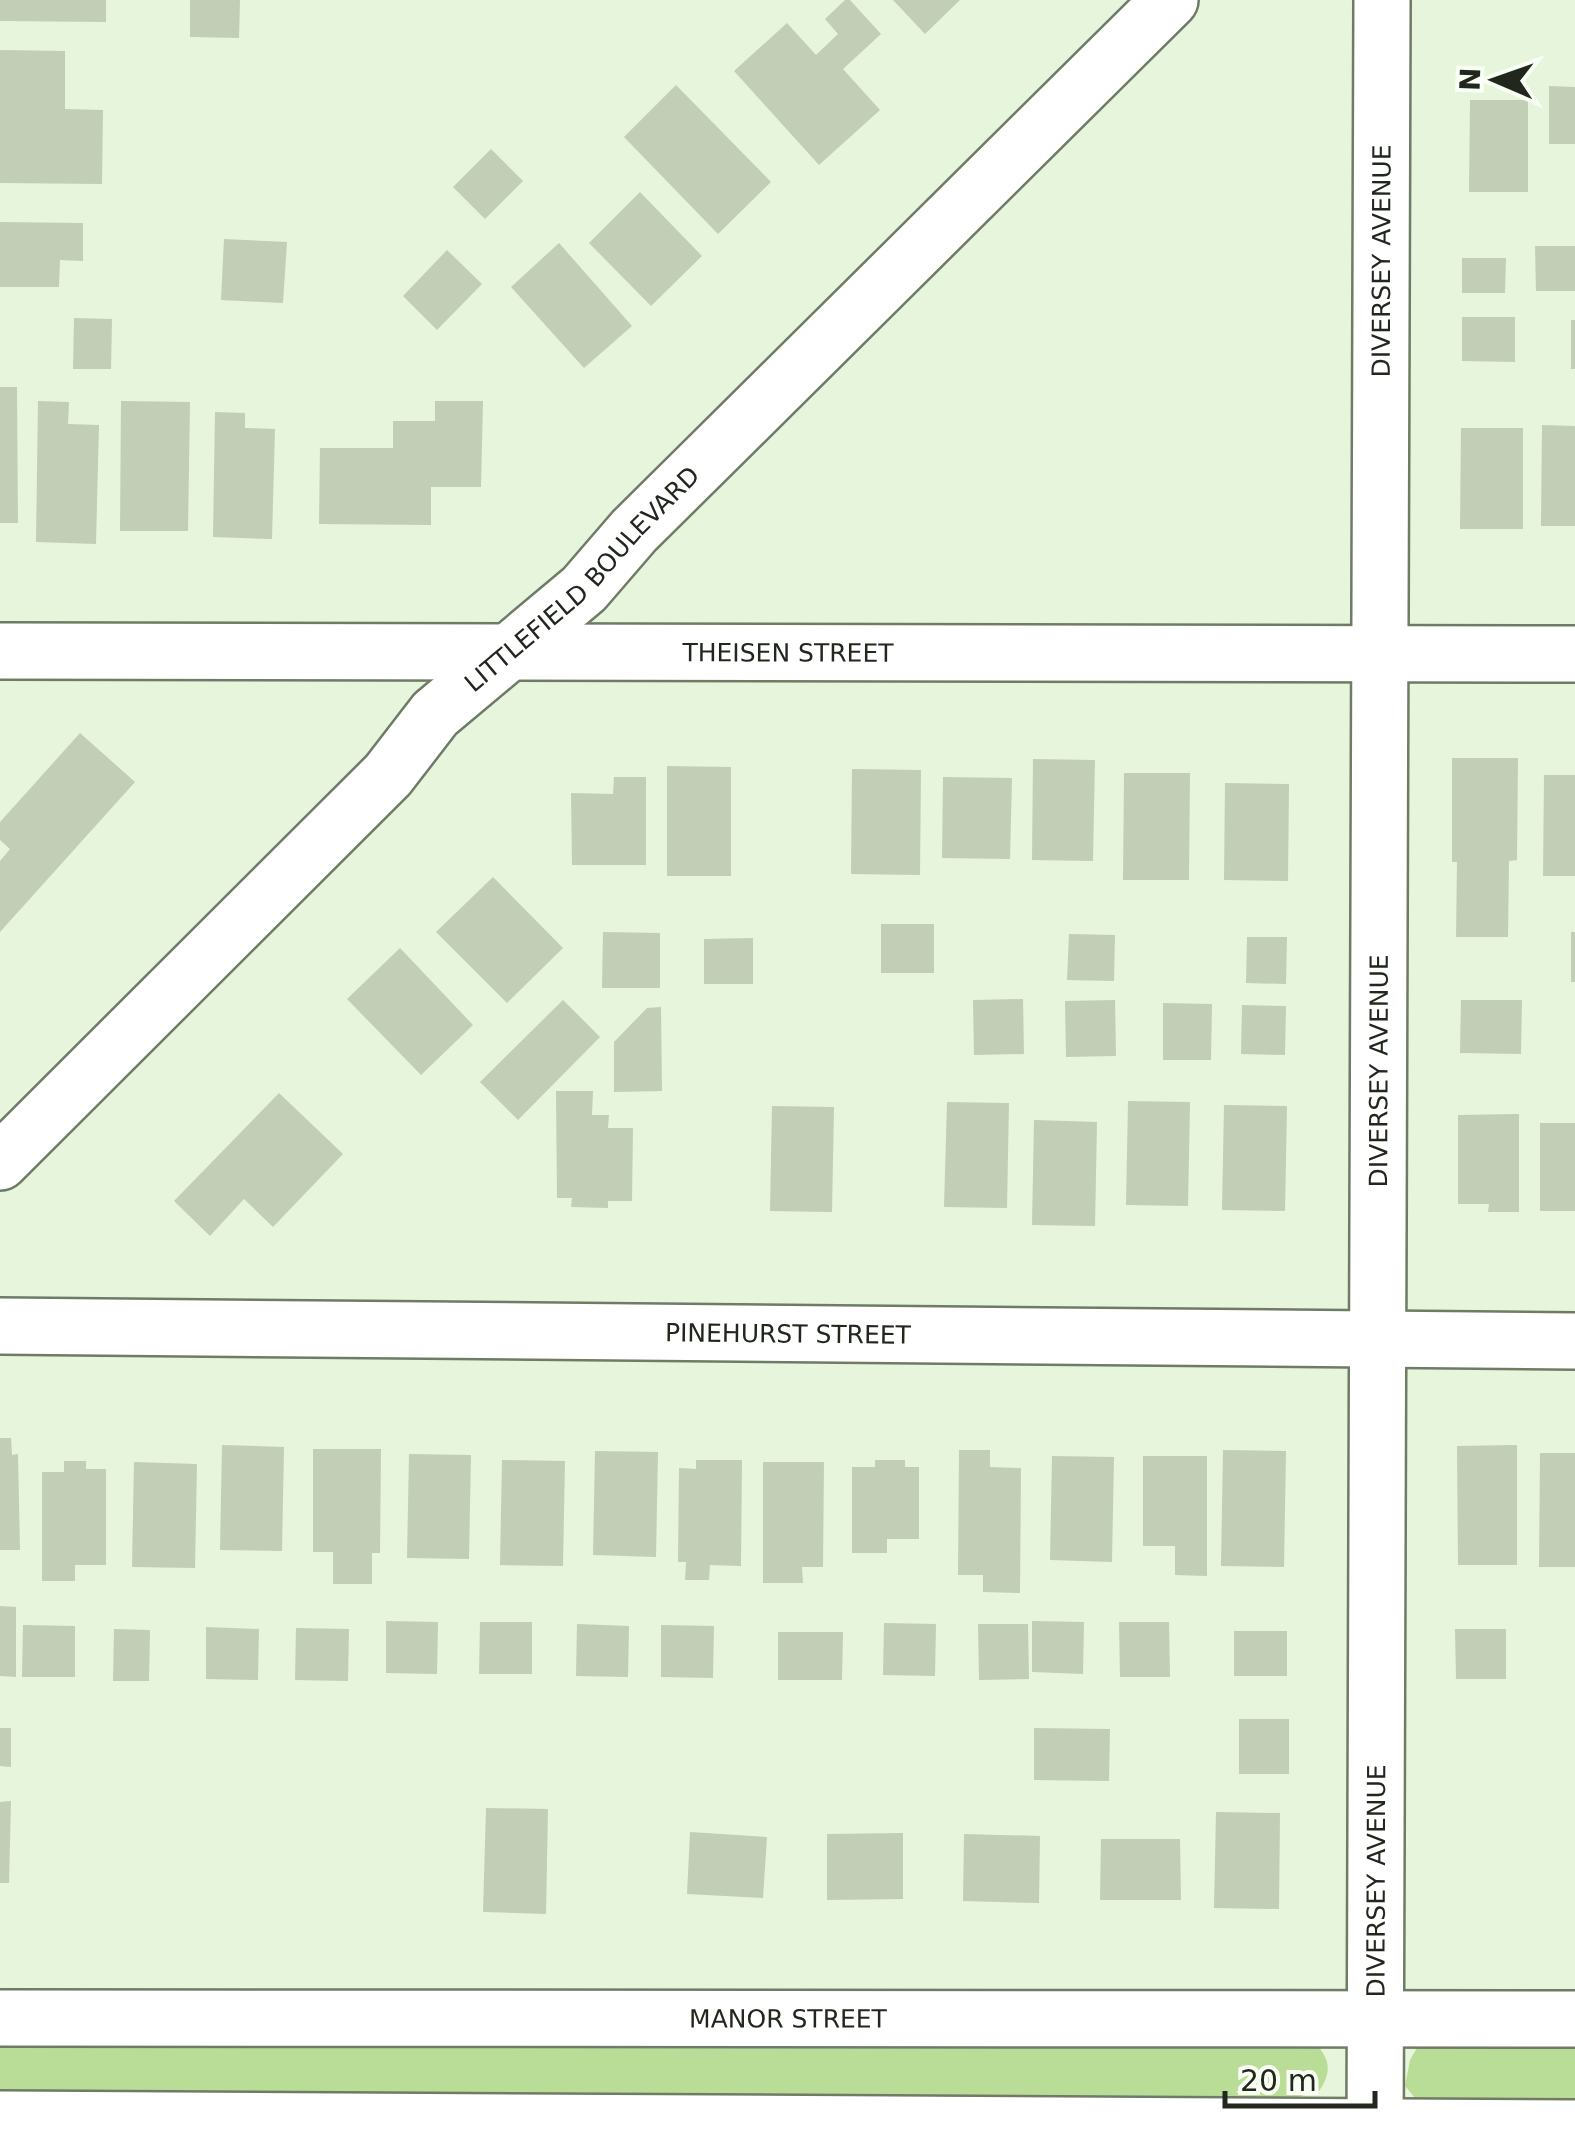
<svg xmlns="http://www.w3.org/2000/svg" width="1575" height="2141" viewBox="0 0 1575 2141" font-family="'DejaVu Sans',sans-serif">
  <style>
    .grass { fill: #b9dd97 }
    .building { fill: #c2ceb6 }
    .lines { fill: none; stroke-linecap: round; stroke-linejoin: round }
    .minor-casing { stroke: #6f7b65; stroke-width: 60 }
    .minor { stroke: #fff; stroke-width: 55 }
    .labels { text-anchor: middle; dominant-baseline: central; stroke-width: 8; stroke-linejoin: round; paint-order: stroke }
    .street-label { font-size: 25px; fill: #22271e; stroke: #f9fff5 }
  </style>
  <rect width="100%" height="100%" fill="#e7f5dc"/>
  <path class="grass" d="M0,2037L1317,2045C1331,2061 1331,2074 1319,2091L1291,2099L0,2093Z
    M1421,2041H1575V2101L1444,2104L1416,2099L1405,2086L1410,2060Z"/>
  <path class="building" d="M0,0H106V22L0,21Z
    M190,0H240L239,38L190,37Z
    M845,0H850L881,34L843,69L880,110L819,165L734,71L787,23L816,55L838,34L825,19Z
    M893,0H960L925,34Z
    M0,50L65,51V109L103,110L102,184L0,183Z
    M676,85L771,182L718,234L624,137Z
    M1549,86L1575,87V144H1549Z
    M1470,100H1528V192H1469Z
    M491,149L523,181L485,219L453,187Z
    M640,192L702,256L651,306L589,243Z
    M0,222L83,223V261L60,260L59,287H0Z
    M224,239L287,242L283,303L221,300Z
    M559,243L632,326L584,368L511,287Z
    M1535,246H1575V291H1536Z
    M447,250L482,284L437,330L403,296Z
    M1462,258H1506L1505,293H1462Z
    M1462,317H1515V362L1462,361Z
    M74,318L112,319L111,369H73Z
    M1571,320H1575V369H1571Z
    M0,387H17L18,523H0Z
    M38,401L69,402L68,424L99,425L96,544L36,542Z
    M121,401L190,402L188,531H120Z
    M435,401H483L481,487H431V525L319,524L320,448H393V421H435Z
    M215,412L245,413V428L275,429L272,539L213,537Z
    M1542,425L1575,426V526H1541Z
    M1461,428H1523V529H1460Z
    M80,733L135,782L0,932V861L10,849L0,840V822Z
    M1452,758H1518L1517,860L1509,861L1508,937H1456L1457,862H1452Z
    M1033,759L1095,760L1093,861L1032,860Z
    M667,766L731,767V876H667Z
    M852,769L921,770L920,875L851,874Z
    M1124,773H1190L1189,880H1123Z
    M1544,775H1575V876H1543Z
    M614,777H646V865H572L571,793L613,794Z
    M943,777L1012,778L1010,859L942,858Z
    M1225,783L1289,784L1288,881L1224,880Z
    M493,877L563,948L507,1003L436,932Z
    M881,924H934V973H881Z
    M603,932L660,933V988H602Z
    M1571,932H1575V982H1571Z
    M1069,934L1115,935L1114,981L1067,980Z
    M1247,937H1287L1286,984L1246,983Z
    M753,938V984H704V939Z
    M400,948L473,1025L421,1075L347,999Z
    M1023,999L1024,1054L974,1055L973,1000Z
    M563,1000L600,1037L518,1120L480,1082Z
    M1115,1000L1116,1056L1066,1057L1065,1001Z
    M1461,1000H1522L1521,1054L1460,1053Z
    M1163,1003L1212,1004L1211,1060H1163Z
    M1242,1005L1286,1006L1285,1055L1241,1054Z
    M661,1007L662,1091L614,1092V1042L647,1008Z
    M556,1091H593L592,1115H609L608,1128H633L632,1201H608V1208L571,1207L572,1198H557Z
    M279,1093L343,1154L273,1227L244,1199L210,1236L174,1201Z
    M1128,1101L1190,1102L1188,1206L1126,1205Z
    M947,1102L1009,1103L1007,1208L944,1207Z
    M1224,1105L1287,1106L1285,1211L1222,1210Z
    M772,1106L834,1107L832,1212L770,1211Z
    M1519,1114V1212H1488L1489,1204H1458V1115Z
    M1034,1120L1097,1122L1095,1226L1032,1225Z
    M1540,1123H1575V1211H1540Z
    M0,1438H11L12,1455L18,1454L20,1550H0Z
    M222,1445L284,1447L282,1551L220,1550Z
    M1517,1445V1565H1458L1457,1446Z
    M313,1449H381L380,1553H372V1584H333V1552H313Z
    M959,1450H990V1467L1021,1468L1020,1593L983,1592V1575H958Z
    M1223,1450L1286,1451L1284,1567L1221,1566Z
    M595,1451L658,1452L656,1557L593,1555Z
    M1540,1453H1575V1567H1539Z
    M409,1454L471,1455L469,1559L407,1558Z
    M1052,1456L1114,1457L1112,1562L1050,1560Z
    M1143,1456H1207V1576L1175,1575V1546H1143Z
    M502,1460L565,1461L563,1566L500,1565Z
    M696,1460H742L741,1566L710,1565L709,1580H685L686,1562H678L679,1468L696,1469Z
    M875,1460H905V1467H919V1539H887V1553H852V1467H875Z
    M64,1461H86V1469H106V1565H75V1581H42V1472H64Z
    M134,1462L197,1464L195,1568L132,1567Z
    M763,1462H824L823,1567H802L803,1583H763Z
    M0,1606L16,1607V1677L0,1676Z
    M386,1621L438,1622L437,1674L386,1673Z
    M1032,1621L1084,1622L1083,1674L1032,1672Z
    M480,1622H532V1674H479Z
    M1119,1622H1169L1170,1677H1120Z
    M884,1623L936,1624L935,1676L883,1675Z
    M577,1624L629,1626L628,1677L576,1676Z
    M978,1624H1028L1029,1679L979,1680Z
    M23,1625L75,1626V1677H22Z
    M661,1625L714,1626L713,1678L661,1677Z
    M206,1627L259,1629L258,1680L206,1679Z
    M296,1628L349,1629L348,1681L295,1680Z
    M114,1629L150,1630L149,1681H113Z
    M1455,1629H1506V1679H1456Z
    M1234,1631H1287V1676H1234Z
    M778,1632H843L842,1680H778Z
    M1239,1719H1289V1774H1239Z
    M0,1728H11V1767L0,1766Z
    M1034,1728L1110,1729L1109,1781L1034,1780Z
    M11,1801L9,1883H0V1802Z
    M486,1808L548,1809L546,1914L483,1912Z
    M1216,1812L1280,1813L1279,1909L1214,1908Z
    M690,1832L767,1837L763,1898L687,1894Z
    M903,1833V1899L827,1900V1834Z
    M964,1834L1040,1836L1039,1903L963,1901Z
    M1101,1839H1180L1181,1900H1100Z"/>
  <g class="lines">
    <defs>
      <g id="minor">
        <path id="s1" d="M0,651L1575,654"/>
        <path id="s2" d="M0,1162L388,775L435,714L584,589L634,531L1170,0"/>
        <path id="s3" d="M0,1326L1575,1341"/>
        <path id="s4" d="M0,2018L1575,2019"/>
        <path d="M0,2119L1575,2128"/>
        <path id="s5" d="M1375,2141L1382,0"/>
      </g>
    </defs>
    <use href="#minor" class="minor-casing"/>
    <use href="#minor" class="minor"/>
  </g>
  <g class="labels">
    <g class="street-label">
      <text stroke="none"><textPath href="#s5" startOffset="1880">DIVERSEY AVENUE</textPath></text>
      <text stroke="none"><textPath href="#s2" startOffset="825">LITTLEFIELD BOULEVARD</textPath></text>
      <text stroke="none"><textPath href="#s1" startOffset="788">THEISEN STREET</textPath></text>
      <text stroke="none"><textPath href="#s5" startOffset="1070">DIVERSEY AVENUE</textPath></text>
      <text stroke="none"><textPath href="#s3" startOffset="788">PINEHURST STREET</textPath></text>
      <text stroke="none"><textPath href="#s5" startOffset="260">DIVERSEY AVENUE</textPath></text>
      <text stroke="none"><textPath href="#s4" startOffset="788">MANOR STREET</textPath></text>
    </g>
  </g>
  <g transform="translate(1495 80) rotate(272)" stroke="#f9fff5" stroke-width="8" paint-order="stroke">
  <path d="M0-8L18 38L0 25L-18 38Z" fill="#22271e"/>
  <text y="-15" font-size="28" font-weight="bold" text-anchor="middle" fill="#22271e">N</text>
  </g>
  <path d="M1225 2091v15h150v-15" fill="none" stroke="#22271e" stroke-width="5"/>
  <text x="1240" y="2091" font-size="30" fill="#22271e" stroke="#f9fff5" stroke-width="8" paint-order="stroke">20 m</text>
</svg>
